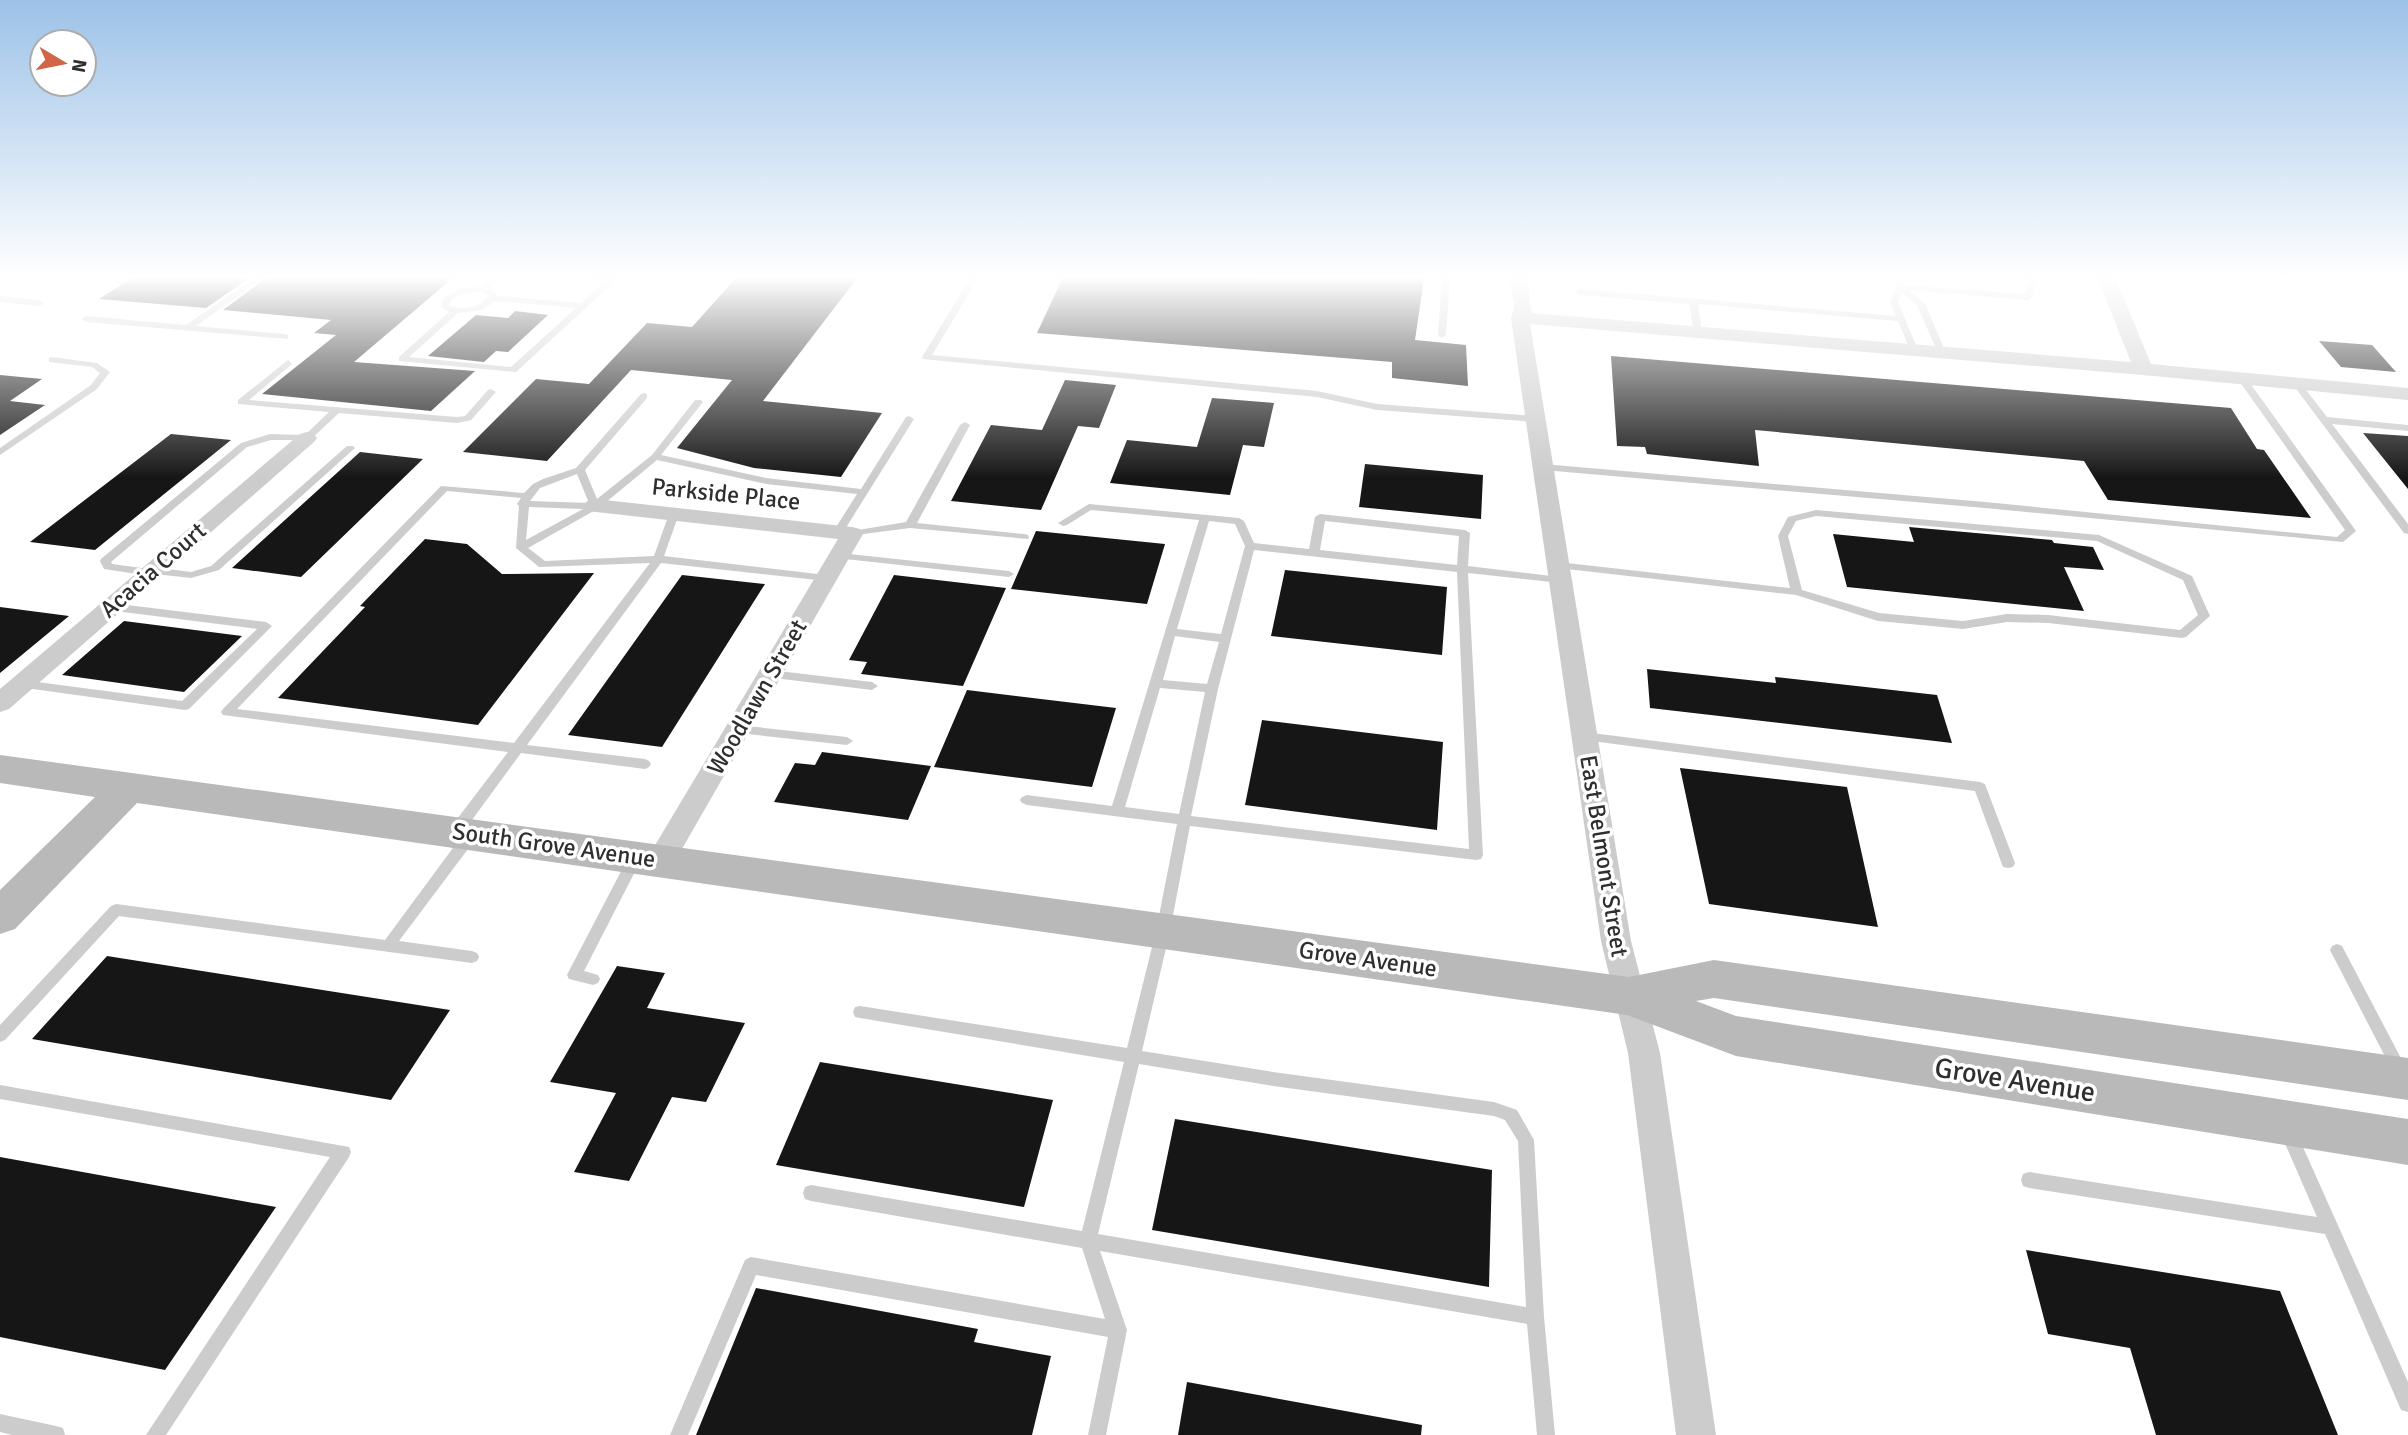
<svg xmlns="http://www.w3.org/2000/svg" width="2408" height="1435" viewBox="0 0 2408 1435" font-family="Signika,sans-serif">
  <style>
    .building { fill: #161616 }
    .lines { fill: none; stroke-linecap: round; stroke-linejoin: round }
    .lane { fill: #ccc; fill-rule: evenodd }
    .street { fill: #ccc; fill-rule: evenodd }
    .secondary { fill: #b9b9b9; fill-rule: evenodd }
    .labels { text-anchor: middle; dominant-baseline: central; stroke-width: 7; stroke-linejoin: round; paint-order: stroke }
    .street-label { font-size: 24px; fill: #2f2f2f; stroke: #fff }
    .near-street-label { font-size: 28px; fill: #2f2f2f; stroke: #fff }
  </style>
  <rect width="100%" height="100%" fill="#fff"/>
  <path class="building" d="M134,277H251L206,308L99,299Z
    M268,277H454L354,362L475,371L431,411L262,394L336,335L314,333L331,320L223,310Z
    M737,277H858L763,401L882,413L841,477L754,468L677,448L732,380L631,370L547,461L463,452L536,379L589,384L647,323L692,327Z
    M1063,277L1424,279L1415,340L1466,345L1468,386L1392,378V362L1037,333Z
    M515,311L548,315L508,352L496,351L484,362L428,356L476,315L508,318Z
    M2319,341L2372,345L2396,372L2341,367Z
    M1611,356L2231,408L2257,449L2264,450L2311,518L2108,500L2084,461L1755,430L1759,466L1647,454L1645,447L1617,446Z
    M0,375L42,379L10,401L45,405L0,435Z
    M1065,380L1116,385L1099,428L1078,426L1041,510L951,501L991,425L1042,430Z
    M1212,398L1274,403L1264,447L1243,445L1230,495L1110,483L1127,440L1197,447Z
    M2363,433L2408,436V489Z
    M171,434L231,440L95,550L30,542Z
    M360,452L423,459L301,577L232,568Z
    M1365,464L1483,475L1481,519L1359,507Z
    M1909,527L2052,540L2054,543L2093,547L2104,570L2064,567L2084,611L1847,587L1833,534L1914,542Z
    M1036,531L1165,544L1147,604L1011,589Z
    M425,539L467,544L502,574L594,573L478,725L278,698L365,607L360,606Z
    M1285,570L1447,587L1442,655L1271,636Z
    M682,575L765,584L662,747L568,735Z
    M894,575L1006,588L963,686L861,674L867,662L849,660Z
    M0,607L69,616L0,673Z
    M124,621L242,636L184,692L62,675Z
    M1647,669L1776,683L1775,677L1937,695L1952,743L1650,708Z
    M967,690L1116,708L1092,787L934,767Z
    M1262,720L1443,742L1437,830L1245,805Z
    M822,752L931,766L908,820L774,802L795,763L815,765Z
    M1680,768L1847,787L1878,927L1709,904Z
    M107,956L450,1010L391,1100L32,1039Z
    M617,966L665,973L647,1008L745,1023L706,1102L672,1097L629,1181L574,1172L616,1093L550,1082Z
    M820,1062L1053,1100L1024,1207L776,1165Z
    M1175,1119L1492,1170L1489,1287L1152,1230Z
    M0,1157L276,1207L165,1370L0,1337Z
    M2026,1250L2280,1291L2338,1435H2156L2130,1348L2048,1334Z
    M756,1288L978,1329L974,1342L1051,1356L1032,1435H696Z
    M1187,1382L1422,1425L1421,1435H1178Z"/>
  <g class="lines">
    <path class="lane" d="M256,277H265L196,326L285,334L288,335V339L86,322L82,319L86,316L186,325Z
      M493,277H502L490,289L498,296L581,303L605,282L582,279L578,277H606L616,280L516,372L399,361V357L449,312L441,307L443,298L460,289L484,286ZM481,291L489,296C479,308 465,311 449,306L450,301L461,294ZM495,301L576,308L511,367L409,357L458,313L482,310Z
      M971,277H979L932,355L1317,391L1377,404L1535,416L1540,419L1535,422L1377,410L1317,397L923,359L922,357Z
      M1442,277H1450L1446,335L1442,338L1438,335Z
      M1892,277H1900L1903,285L2025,294L2028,281L2026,277H2034L2036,281L2032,297L2028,300L1909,290L1925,304L1946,353L1942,356L1938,353L1917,305L1902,293L1898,302L1918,350L1914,353L1910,350L1898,321L1698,304L1702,333L1698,336L1694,333L1689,304L1579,295L1575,292L1579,289L1896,316L1890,302L1896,287Z
      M0,296L40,300L44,303L40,306L0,302Z
      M52,357L97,363L110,372L97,389L0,455V448L91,385L100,373L92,367L49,362V358Z
      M288,360L292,363L291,365L249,400L457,417L465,416L488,390L491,389L496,392L471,420L457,423L339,413L310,440H271L247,447L111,562L112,564L149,569L154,567L191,572L211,566L347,446H353L355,448L219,570L191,578L155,574L150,576L104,569L100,561L101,559L241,443L270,434L305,435L329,412L238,404V400Z
      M2242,375L2245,376L2356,531L2343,542L1985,508L1543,470L1538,467L1543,464L1985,502L2337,537L2345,530L2237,378Z
      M2297,381L2300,382L2327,417L2408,425V431L2332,424L2408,524V534L2404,533L2294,386L2292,384Z
      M644,393L647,394V398L585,470L597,499L652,455L695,400H701L703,402L661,455L766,478L861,489L906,417L909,416L914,419L842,534L838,535L833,532L857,494L766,484L657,460L599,508L528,548L545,561L654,556L669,514L674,511L679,514L664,556L826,575L831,578L826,581L661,563L527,745L645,759L649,761L651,764L649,767L645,769L521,753L461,835H451L449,831L451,827L508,752L223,715L221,712L223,709L441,486L524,493L533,484L543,479L576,468L641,394ZM577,474L589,503L530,501L540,488ZM447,491L521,498L517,504L519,506L516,548L539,567L650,563L514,743L237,709ZM529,507L583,509L526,540Z
      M965,422L970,425L917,523L1024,534L1028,535L1029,537L1028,539L910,528L848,536L847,534L848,532L852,531L906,522L960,425Z
      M1089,504L1239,518L1244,521L1254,543L1309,549L1315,517L1320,514L1465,530L1470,533L1468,566L1560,577L1565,580L1560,583L1468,573L1483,855L1481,859L1476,860L1190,826L1170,931L1142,1051L1273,1072L1494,1102L1517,1110L1534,1140L1544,1317L1555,1435H1537L1527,1324L1100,1251L1127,1330L1106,1435H1088L1108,1337L756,1275L688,1435H670L745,1260L751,1257L1105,1319L1082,1248L811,1201L805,1199L803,1193L805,1187L811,1185L1082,1231L1124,1062L860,1018L855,1017L853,1012L855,1007L860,1006L1127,1048L1156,931L1177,824L1027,805L1022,803L1020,800L1022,797L1027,795L1112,806L1199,520L1091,510L1067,525L1063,526L1058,523ZM1209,521L1235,524L1245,546L1221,634L1177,629ZM1325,521L1459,536L1457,565L1320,550ZM1254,550L1457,572L1469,849L1191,816L1218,689ZM1175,636L1219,642L1207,684L1163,680ZM1160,688L1205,692L1179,814L1125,807ZM1139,1064L1273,1086L1494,1116L1505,1120L1518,1141L1526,1307L1098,1234Z
      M1816,510L2099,535L2192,576L2210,616L2186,637L2182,638L2048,623L2007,622L1963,629L1878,621L1796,595L1558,568L1553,565L1558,562L1790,588L1778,536L1788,517ZM1816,516L2097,541L2183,580L2198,615L2180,630L2048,615L2007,614L1963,621L1879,613L1802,590L1788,536L1796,521Z
      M840,553L1009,571L1014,574L1009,577L836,558L835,556Z
      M111,603L266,622L272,626L189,709L185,710L18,687L16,684L22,680L182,701L257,629L107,610L105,607Z
      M770,670L872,682L878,686L872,690L766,677L764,674Z
      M738,725L847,737L853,741L847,745L738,733L732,729Z
      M1584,732L1980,782L1985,784L1986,787L2015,863L2013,867L2008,868L2003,867L1975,791L1584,740L1578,736Z
      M469,832L474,833L476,837L474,841L399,941L472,951L477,953L479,957L477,961L472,963L119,916L5,1040L0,1042V1025L111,906L116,904L385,940L464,833Z
      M634,855L639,856L641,860L584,971L598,975L600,979L598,983L593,985L569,979L567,975L569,971L629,856Z
      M2337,944L2342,946L2404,1064L2407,1069L2404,1074L2399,1076L2394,1074L2330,950L2332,946Z
      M0,1085L349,1147L351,1152L349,1157L166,1435H146L330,1157L0,1099Z
      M2288,1125L2294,1127L2408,1382V1412L2401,1410L2325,1234L2029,1188L2023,1186L2021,1180L2023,1174L2029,1172L2317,1217L2280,1132L2282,1127Z
      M0,1414L56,1426L63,1428L65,1435H12L0,1432Z"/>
    <path class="street" d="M1510,277H1528L1531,313L2131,362L2097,277H2115L2151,364L2408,388V400L2143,375L1530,324L1631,941L1660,1053L1716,1435H1676L1628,1053L1601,941L1511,318L1514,308Z
      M307,432L314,434L317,438L314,442L9,709L0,712V689L300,434Z
      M595,499L852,527L860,529L863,534L671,868L661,871L651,868L646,860L651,852L838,539L587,511L584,506L587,501Z"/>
    <path class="secondary" d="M0,755L1629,977L1714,960L2408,1058V1100L1714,998L1696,1001L1736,1016L2408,1119V1165L1736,1056L1627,1015L137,803L15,929L0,934V890L95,797L0,783Z"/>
  </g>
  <linearGradient id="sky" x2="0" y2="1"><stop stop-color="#9dc2e8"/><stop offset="0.58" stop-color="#fff"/><stop offset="1" stop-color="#fff" stop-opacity="0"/></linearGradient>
  <rect width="2408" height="478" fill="url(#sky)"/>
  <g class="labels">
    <g class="street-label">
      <text transform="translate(726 494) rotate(6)">Parkside Place</text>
      <text transform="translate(153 570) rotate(-41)">Acacia Court</text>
      <text transform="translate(757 697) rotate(-60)">Woodlawn Street</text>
      <text transform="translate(554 845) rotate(8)">South Grove Avenue</text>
      <text transform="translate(1604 856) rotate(81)">East Belmont Street</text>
      <text transform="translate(1368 959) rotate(8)">Grove Avenue</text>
    </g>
    <g class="near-street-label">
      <text transform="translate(2015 1080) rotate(9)">Grove Avenue</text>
    </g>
  </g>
  <g transform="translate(63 63) rotate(100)"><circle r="33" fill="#ffffff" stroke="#acacac" stroke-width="2"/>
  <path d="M0-5L12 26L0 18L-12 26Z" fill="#d06548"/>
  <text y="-10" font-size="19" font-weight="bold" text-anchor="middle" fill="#2f2f2f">N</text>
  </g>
</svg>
